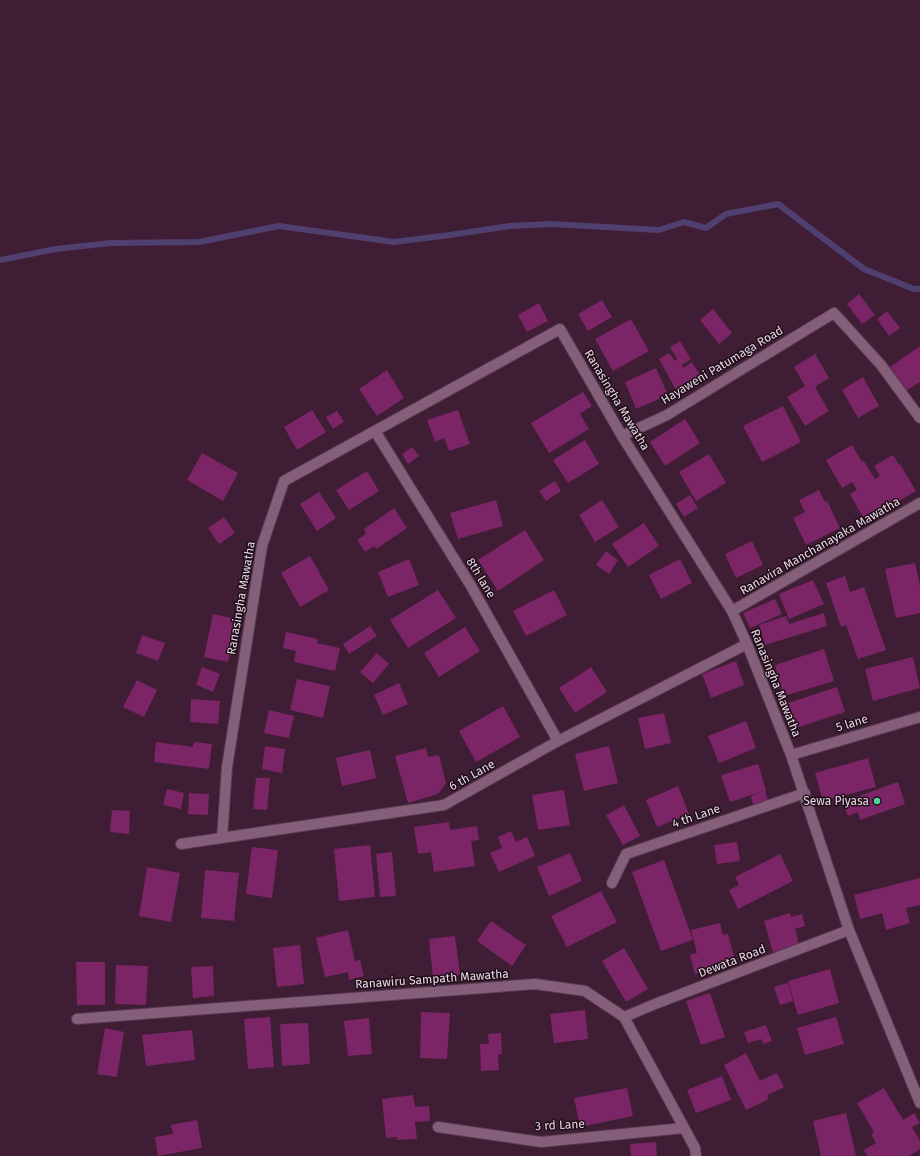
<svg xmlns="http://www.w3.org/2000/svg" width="920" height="1156" viewBox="0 0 920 1156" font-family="'Fira Sans',sans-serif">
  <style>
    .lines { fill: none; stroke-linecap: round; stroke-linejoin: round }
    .stream { stroke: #504070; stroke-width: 6 }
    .building { fill: #7b2466 }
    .service-casing { stroke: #583c50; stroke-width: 12 }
    .minor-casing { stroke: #583c50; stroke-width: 12 }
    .service { stroke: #855f79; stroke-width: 10 }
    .minor { stroke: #855f79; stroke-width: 10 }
    .poi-dot { fill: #54d396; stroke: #1d0e18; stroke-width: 1.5 }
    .labels { text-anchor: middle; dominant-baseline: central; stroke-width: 3; stroke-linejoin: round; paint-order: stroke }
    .street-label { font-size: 12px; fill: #ebd5e3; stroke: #1d0e18 }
    .poi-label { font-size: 12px; fill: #ebd5e3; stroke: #1d0e18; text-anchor: end }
  </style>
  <rect width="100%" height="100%" fill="#3f1e35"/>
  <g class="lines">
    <path class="stream" d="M0,260L56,249L111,243L199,242L279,226L394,242L450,235L510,226L551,224L659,230L684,222L706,228L726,214L778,204L864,269L914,289H920"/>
  </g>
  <path class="building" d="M859,294L875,315L862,324L847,304Z
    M602,300L612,317L588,331L578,314Z
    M539,303L548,321L527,332L518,315Z
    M713,309L732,333L719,344L700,320Z
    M887,311L900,328L889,336L877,319Z
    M631,319L649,351L613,371L595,339Z
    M680,341L691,359L682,365L683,368L692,362L700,375L691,381L692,383L677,392L659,359L669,353L675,361L677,359L670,347Z
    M920,346V382L906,391L890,367Z
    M815,354L829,378L815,387L829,411L805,426L787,397L805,386L794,367Z
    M656,368L668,395L636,409L625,382Z
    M387,370L404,398L377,416L359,389Z
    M863,377L879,406L858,418L842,390Z
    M583,392L592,406L580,414L589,429L549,453L531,423Z
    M783,406L801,442L762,462L743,426Z
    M312,410L326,432L297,450L284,427Z
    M458,410L470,444L449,451L444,438L435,442L427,420Z
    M337,411L344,422L333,429L326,417Z
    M685,419L700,443L665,466L650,442Z
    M585,440L599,464L568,483L553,460Z
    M852,445L862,462L864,461L875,479L880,476L874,466L893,455L899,465L900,464L916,491L865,521L850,494L857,490L852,482L842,488L826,460Z
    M412,447L419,456L408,464L402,454Z
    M202,453L238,473L223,501L187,480Z
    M709,454L726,483L696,501L679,472Z
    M367,471L379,491L349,510L336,490Z
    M555,481L561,491L546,501L539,491Z
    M819,490L825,502L827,501L840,528L806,545L793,518L805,512L799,500Z
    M319,492L336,518L317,531L300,504Z
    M690,495L698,508L684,517L676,504Z
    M496,500L503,526L458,539L450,513Z
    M602,500L619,527L595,542L579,515Z
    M394,508L407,528L376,549L374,546L365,552L357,540L366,534L364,529Z
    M224,517L235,533L219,544L208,528Z
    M644,523L659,546L628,567L612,544Z
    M525,530L544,560L498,591L478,560Z
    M752,541L763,565L736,578L725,554Z
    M606,551L618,560L609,574L596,565Z
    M310,556L329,590L300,607L281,573Z
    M409,559L419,585L388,597L378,572Z
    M680,559L692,583L661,599L649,575Z
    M915,563L920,586V613L896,618L885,569Z
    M845,576L850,592L864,587L886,650L858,659L846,625L841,627L826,583Z
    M813,580L824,604L789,619L779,594Z
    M438,590L456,618L408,648L390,620Z
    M554,590L567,615L526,636L513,611Z
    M775,599L782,614L750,628L743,613Z
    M824,613L827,626L765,645L759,625L786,616L789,624Z
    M213,614L237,619L228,662L204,657Z
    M370,626L377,636L349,654L343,644Z
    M465,627L480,651L439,677L424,653Z
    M286,632L318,639L317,643L340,648L335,671L294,662L296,651L283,648Z
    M142,635L165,643L158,661L136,653Z
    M824,649L834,681L784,696L775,665Z
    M377,653L389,664L373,683L360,672Z
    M913,657L920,688L873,701L865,669Z
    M736,661L744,685L711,698L702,674Z
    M202,667L220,674L213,692L196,685Z
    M591,667L607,692L575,713L559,688Z
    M297,679L330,686L323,718L290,710Z
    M137,680L157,690L144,717L123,707Z
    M399,683L408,704L383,715L374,695Z
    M837,687L845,712L793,729L785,704Z
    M191,699L220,701L218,724L190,722Z
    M503,706L520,737L476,762L459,731Z
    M269,710L294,716L289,738L264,733Z
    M664,713L671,743L645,749L638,718Z
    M746,721L756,748L719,763L708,736Z
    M156,742L193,747L194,742L212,744L209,769L154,762Z
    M265,746L285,749L282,773L262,769Z
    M609,746L618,783L584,791L575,754Z
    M426,748L428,757L439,755L446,783L438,794L408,803L395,756Z
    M370,750L376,778L342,786L336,758Z
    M868,758L876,787L823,801L815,773Z
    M758,764L766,790L765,791L768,801L753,806L751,796L763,791L730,802L721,775Z
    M256,778H270L267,810L253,809Z
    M898,782L905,804L860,820L858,812L848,816L843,803L854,800L853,798Z
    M678,786L689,814L657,827L646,800Z
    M167,789L184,793L181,809L163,805Z
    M564,790L570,825L538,830L532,795Z
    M189,793L209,794L208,815L188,814Z
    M624,805L640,836L623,845L606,815Z
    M112,810L130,811L129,834L110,832Z
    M449,822L450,830L477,826L479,840L471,841L475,866L434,872L431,852L418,854L414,827Z
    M511,831L516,842L527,837L535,856L499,872L490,853L502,848L498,837Z
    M737,842L740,861L717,864L714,845Z
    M370,845L375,897L339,901L334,849Z
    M252,847L278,850L272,898L246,894Z
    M392,852L396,896L380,897L376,854Z
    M570,853L582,881L549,896L537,867Z
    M780,854L793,881L738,909L729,890L739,885L735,877Z
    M664,860L693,940L661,951L632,872Z
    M147,867L180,873L171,922L139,916Z
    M205,870L239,873L234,921L201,918Z
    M920,878V905L906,908L910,923L886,930L882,913L860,919L854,895Z
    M601,891L617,922L567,947L551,916Z
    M790,913L791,917L802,914L805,926L795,929L799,945L773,952L764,921Z
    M491,921L526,945L512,966L477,941Z
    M720,923L723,935L728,934L735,960L712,966L713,969L695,974L690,955L697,953L691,930Z
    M348,930L355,961L360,960L364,976L349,980L348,972L325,977L316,938Z
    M455,936L460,975L433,978L429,939Z
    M300,945L304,984L277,987L273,948Z
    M624,948L648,989L626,1002L602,961Z
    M76,962H105V1005H77Z
    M116,965L148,966L146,1005L115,1004Z
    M213,966L214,996L193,998L191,967Z
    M830,969L839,1003L798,1015L788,981Z
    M788,983L793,1001L780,1005L774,987Z
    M710,993L725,1037L701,1045L686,1001Z
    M585,1010L588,1039L554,1043L550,1014Z
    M421,1012L450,1013L447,1059L420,1058Z
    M270,1017L274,1067L248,1069L244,1019Z
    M836,1017L844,1044L805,1055L797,1028Z
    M369,1018L372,1054L348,1056L344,1021Z
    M308,1023L310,1064L282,1066L280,1024Z
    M766,1025L772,1041L763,1044L761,1039L748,1043L744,1032Z
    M105,1028L124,1032L117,1077L97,1074Z
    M192,1030L195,1060L146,1066L142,1035Z
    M501,1033L502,1054L498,1055L499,1070L481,1071L480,1044H489L488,1034Z
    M746,1053L760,1081L777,1073L784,1087L767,1095L769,1099L746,1110L724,1065Z
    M722,1076L731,1100L696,1113L687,1090Z
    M627,1088L633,1116L580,1127L574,1098Z
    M884,1088L903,1120L914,1113L920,1123L912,1127L920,1141V1149L909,1156H867L864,1150L876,1143L871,1134L874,1132L857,1103Z
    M413,1095L415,1107L429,1106L430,1121L415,1122L417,1139L397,1140V1137L386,1138L382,1099Z
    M846,1113L856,1156H821L813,1121Z
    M197,1120L202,1148L158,1156L155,1137L173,1134L171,1125Z
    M656,1142L657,1156H631L630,1144Z"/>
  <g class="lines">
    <defs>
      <path id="service" d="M612,883L626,854L805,793"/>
      <path id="minor" d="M375,431L471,586L558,741
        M622,436L667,415L834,313L881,365L920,418
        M732,611L920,503
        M791,755L920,717
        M222,838L227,767L262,546L284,481L560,329L622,436L732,611L747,644L791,755L849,930L920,1103
        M181,844L444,805L558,741L747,644
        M624,1017L655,1004L849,930
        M77,1019L535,984L585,991L624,1017L695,1148L696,1156
        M438,1127L541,1142L684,1128"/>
    </defs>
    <use href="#service" class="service-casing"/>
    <use href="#minor" class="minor-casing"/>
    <use href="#service" class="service"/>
    <use href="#minor" class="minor"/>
  </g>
  <circle class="poi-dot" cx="877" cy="801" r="4"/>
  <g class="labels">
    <g class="street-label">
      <text transform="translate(722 365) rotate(-31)">Hayaweni Patumaga Road</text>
      <text transform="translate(617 400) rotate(59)">Ranasingha Mawatha</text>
      <text transform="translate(820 546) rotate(-30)">Ranavira Manchanayaka Mawatha</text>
      <text transform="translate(481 578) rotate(59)">8th lane</text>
      <text transform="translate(241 598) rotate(-80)">Ranasingha Mawatha</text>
      <text transform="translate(776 683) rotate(68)">Ranasingha Mawatha</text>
      <text transform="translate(852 723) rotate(-17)">5 lane</text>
      <text transform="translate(472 775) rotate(-29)">6 th Lane</text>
      <text transform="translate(696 816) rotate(-19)">4 th Lane</text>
      <text transform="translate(732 961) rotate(-21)">Dewata Road</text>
      <text transform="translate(432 979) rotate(-4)">Ranawiru Sampath Mawatha</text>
      <text transform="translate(560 1125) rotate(-3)">3 rd Lane</text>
    </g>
    <g class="poi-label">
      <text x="869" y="801">Sewa Piyasa</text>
    </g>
  </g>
</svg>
